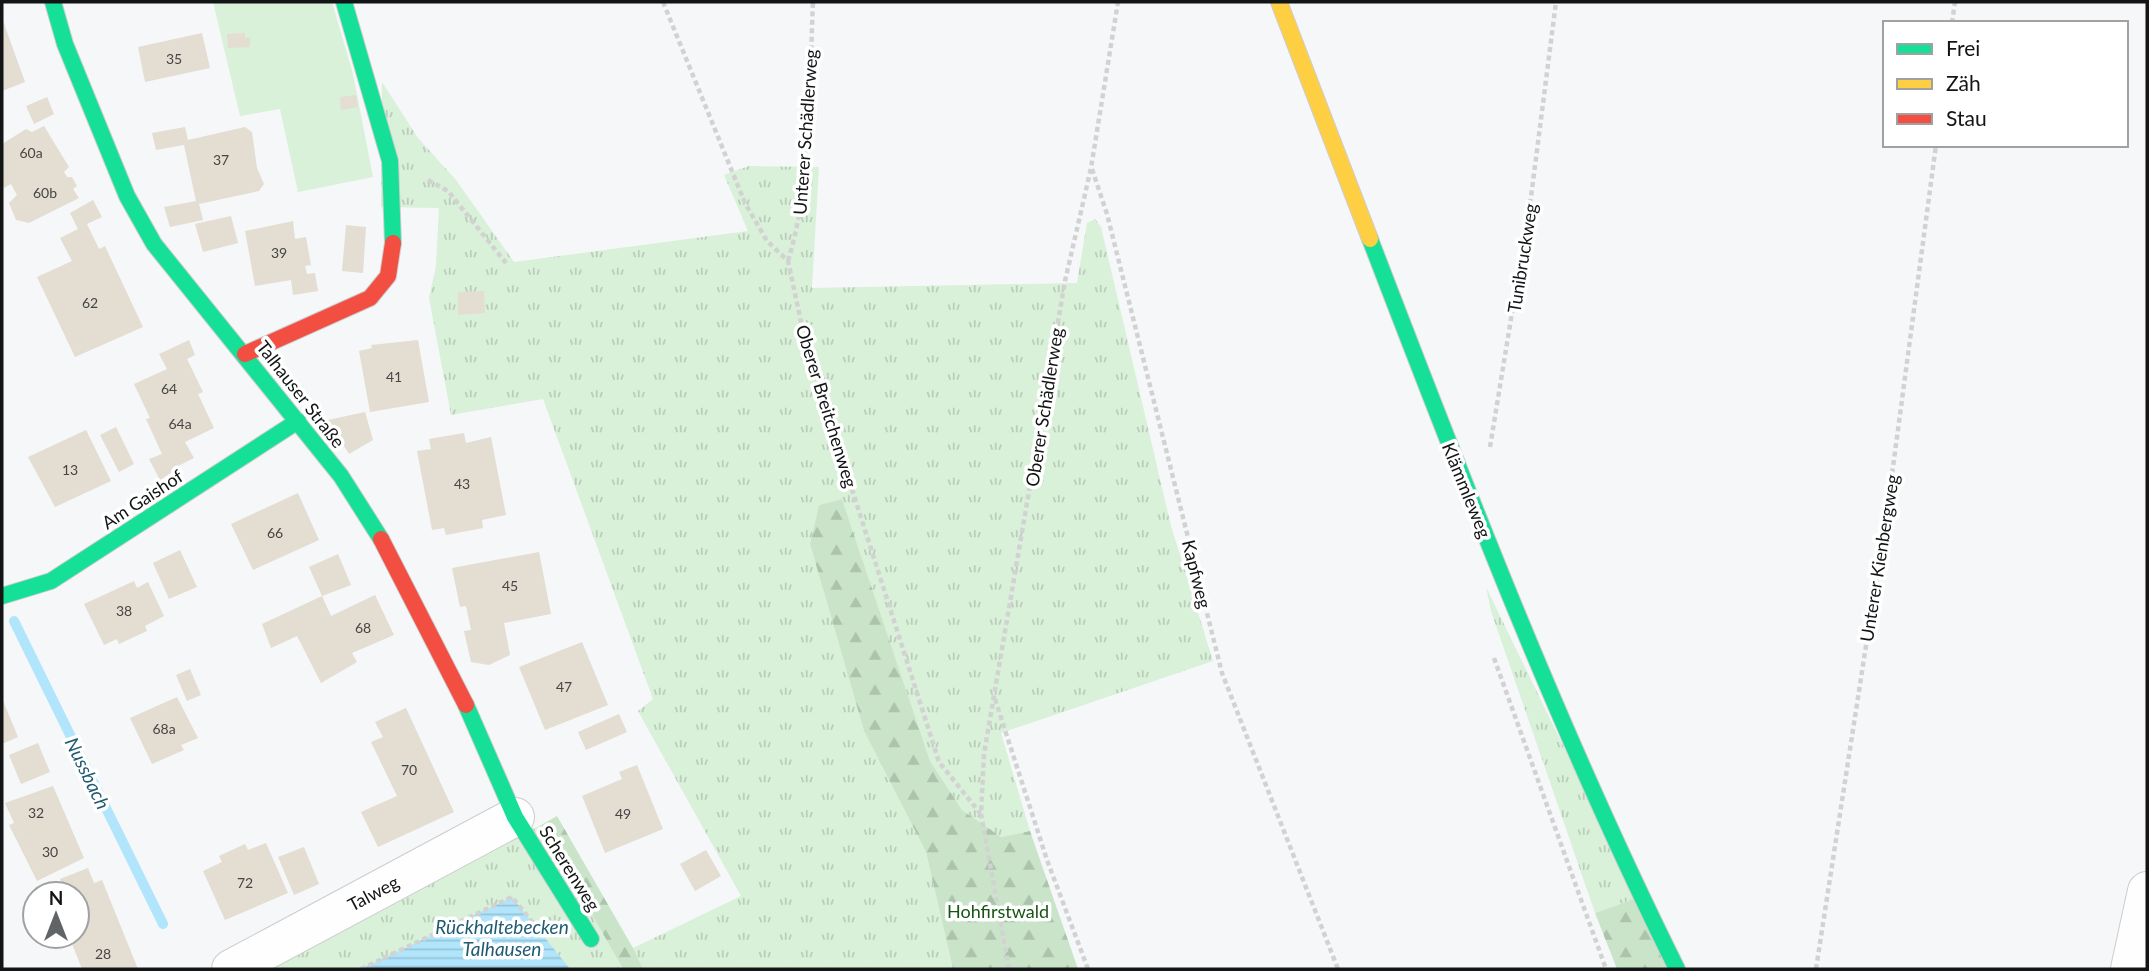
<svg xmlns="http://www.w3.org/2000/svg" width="2149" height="971" viewBox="0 0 2149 971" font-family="Lato,sans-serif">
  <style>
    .grass { fill: url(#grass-tufts) }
    .forest { fill: url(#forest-firs) }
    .green { fill: #d9f0d9 }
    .water { fill: url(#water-rules) }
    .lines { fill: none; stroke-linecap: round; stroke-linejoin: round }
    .stream { stroke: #b0e5fc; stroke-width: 10 }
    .building { fill: #e3ddd2 }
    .street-casing { stroke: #cccdcf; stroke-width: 40 }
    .fast-casing { stroke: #cccdcf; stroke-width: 18 }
    .slow-casing { stroke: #cccdcf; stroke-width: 18 }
    .jam-casing { stroke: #cccdcf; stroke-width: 18 }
    .path { stroke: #d2d2d3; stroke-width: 4.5; stroke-dasharray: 5 3.5; stroke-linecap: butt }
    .street { stroke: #fefefe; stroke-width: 38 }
    .fast { stroke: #16e098; stroke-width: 16 }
    .slow { stroke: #ffcf43; stroke-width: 16 }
    .jam { stroke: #f24e42; stroke-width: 16 }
    .labels { text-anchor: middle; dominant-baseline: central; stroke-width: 7; stroke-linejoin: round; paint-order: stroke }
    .number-label { font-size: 14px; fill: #464644 }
    .street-label { font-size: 18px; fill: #121415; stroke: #fff }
    .park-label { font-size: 18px; fill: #165513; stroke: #fff }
    .water-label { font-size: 19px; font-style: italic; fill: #205b71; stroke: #fff }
  </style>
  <defs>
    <pattern id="grass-tufts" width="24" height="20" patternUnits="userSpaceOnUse" patternTransform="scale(1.75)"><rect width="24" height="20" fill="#d9f0d9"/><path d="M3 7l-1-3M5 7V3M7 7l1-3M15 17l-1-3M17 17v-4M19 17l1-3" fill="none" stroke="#b9cdb9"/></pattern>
    <pattern id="forest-firs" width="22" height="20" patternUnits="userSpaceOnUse" patternTransform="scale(1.75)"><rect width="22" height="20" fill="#cae4c9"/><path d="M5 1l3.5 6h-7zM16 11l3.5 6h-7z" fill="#acc3ac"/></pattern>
    <pattern id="water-rules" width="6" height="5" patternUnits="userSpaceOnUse" patternTransform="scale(1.75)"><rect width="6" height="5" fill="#b0e5fc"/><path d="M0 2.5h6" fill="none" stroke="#96c4d7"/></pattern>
  </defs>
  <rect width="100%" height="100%" fill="#f5f7f9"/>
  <path class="grass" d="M382,82L418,138L456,180L514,262L748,231L724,175L749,166L819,167L812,288L1077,283L1087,223L1095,219L1101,227L1171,526L1213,661L1001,733L1030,831L1001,837L962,810L930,761L842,499L819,505L810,544L864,731L926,852L953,969H643L633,948L741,896L638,711L653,699L543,399L451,415L429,298L436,266L439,208L381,207Z
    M1486,587L1637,898L1595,913L1491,611Z
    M541,825L623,969H260Z"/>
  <path class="forest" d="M842,499L930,761L962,810L1001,837L1030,831L1078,969H953L926,852L864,731L810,544L819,505Z
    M557,816L633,948L643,969H623L541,825Z
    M1637,898L1672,969H1617L1595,913Z"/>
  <path class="green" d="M213,2H332L353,74L373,177L298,192L280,109L240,116Z"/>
  <path class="water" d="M512,897L570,969H361Z"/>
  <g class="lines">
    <path class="stream" d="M14,621L163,924"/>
  </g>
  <path class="building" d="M2,18L25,82L2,91Z
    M202,33L210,68L145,82L138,47Z
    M245,33V38L250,37V47L228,48L227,34Z
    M356,95L358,107L341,110L340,97Z
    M47,97L54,114L34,124L26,106Z
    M44,126L69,167L64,172L67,177H72L77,186L73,189L79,198L29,223L16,220L9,203L17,195L11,184L4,188L2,183V144L26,129L32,132Z
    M185,127L188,140L245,127L252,132L257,168L264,184L259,191L199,204L203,220L170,227L164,207L196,201L184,145L156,150L152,133Z
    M93,200L102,217L87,224L99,249L105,246L143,327L75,357L37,277L72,261L60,238L78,229L70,213Z
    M231,216L238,243L203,252L195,224Z
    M293,221L295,239L306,237L311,265L305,266L307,274L315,273L318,291L293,295L291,280L255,286L245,231Z
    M346,225L366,227L363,273L342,271Z
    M484,291L485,313L458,315V292Z
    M189,340L195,355L187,359L203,392L198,394L214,428L185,442L194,458L176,467L177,469L160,480L149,459L162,454L146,419L150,418L134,384L167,369L159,354Z
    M418,340L429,402L370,412L359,351L372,348L371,345Z
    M365,412L373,440L349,454L328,420Z
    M116,427L134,464L119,472L100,435Z
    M86,430L111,481L55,507L28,457Z
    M464,433L466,443L491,437L506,515L482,520L483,528L446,535L444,528L432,530L417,451L431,449L429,439Z
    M298,493L319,540L253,570L231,524Z
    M180,550L197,587L169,599L153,563Z
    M539,552L551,614L504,623L510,655L489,665L471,662L464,631L471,630L466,606L460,607L452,568Z
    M338,554L351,585L322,596L309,567Z
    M134,581L137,588L148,582L164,616L145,626L147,631L119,644L117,639L104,645L84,604Z
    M375,595L394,635L352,653L357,662L321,683L297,636L271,648L262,624L322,596L331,616Z
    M582,642L608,705L545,730L519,667Z
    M190,669L201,695L187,701L176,675Z
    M177,697L198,738L181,745L184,750L152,764L130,718Z
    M2,698L18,737L2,744Z
    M406,708L454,812L378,847L361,812L397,796L371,742L383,737L375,722Z
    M619,714L627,732L586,750L578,732Z
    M38,743L50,772L21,784L9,755Z
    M637,765L663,829L605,853L582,796L622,779L619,772Z
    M53,786L84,858L37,881L9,825L14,823L5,803Z
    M266,843L288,893L225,920L203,871L222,862L219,856L245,844L248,850Z
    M304,847L319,884L294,895L278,857Z
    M706,850L721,876L695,891L680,864Z
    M88,868L94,883L102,880L138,969H82L69,936H77V894H66L60,879Z"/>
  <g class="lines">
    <defs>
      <path id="street" d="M231,969L515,817
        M2130,969L2147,891"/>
      <path id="fast" d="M53,2L65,44L127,196L154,244L341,476L381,539
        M344,2L390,161L393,243
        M1370,239C1464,484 1560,734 1677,969
        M2,596L51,581L298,421
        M466,705L515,817L591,939"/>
      <path id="slow" d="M1279,2L1370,239"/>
      <path id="jam" d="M245,354L370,298L388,276L393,243
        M381,539L466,705"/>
    </defs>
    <use href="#street" class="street-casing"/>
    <use href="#fast" class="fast-casing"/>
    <use href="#slow" class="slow-casing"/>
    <use href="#jam" class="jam-casing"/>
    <path class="path" d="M663,2L745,203L767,241L788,261L806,345L939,762L980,813
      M1952,23L1955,2
      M1092,169L1107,214L1222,673L1338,969
      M428,180L448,191L506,263
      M788,261C813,178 809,87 813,2
      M1490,447L1531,197L1556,2
      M1494,658L1606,969
      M995,699L1047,860L1088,969
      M361,969L512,897L538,929
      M1009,969L981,814L984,754L1065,281L1091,168L1118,2
      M1816,969L1889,497L1936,145"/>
    <use href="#street" class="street"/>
    <use href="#fast" class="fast"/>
    <use href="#slow" class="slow"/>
    <use href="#jam" class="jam"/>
  </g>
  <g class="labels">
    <g class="number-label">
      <text x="174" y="58">35</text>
      <text x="31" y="152">60a</text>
      <text x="221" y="159">37</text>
      <text x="45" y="192">60b</text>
      <text x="279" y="252">39</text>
      <text x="90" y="302">62</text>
      <text x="394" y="376">41</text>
      <text x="169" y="388">64</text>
      <text x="180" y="423">64a</text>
      <text x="70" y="469">13</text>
      <text x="462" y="483">43</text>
      <text x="275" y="532">66</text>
      <text x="510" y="585">45</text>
      <text x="124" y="610">38</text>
      <text x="363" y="627">68</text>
      <text x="564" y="686">47</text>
      <text x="164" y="728">68a</text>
      <text x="409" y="769">70</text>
      <text x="36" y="812">32</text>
      <text x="623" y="813">49</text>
      <text x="50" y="851">30</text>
      <text x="245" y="882">72</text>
      <text x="103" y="953">28</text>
    </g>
    <g class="street-label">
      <text transform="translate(805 132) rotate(-86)">Unterer Schädlerweg</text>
      <text transform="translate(1522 258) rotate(-81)">Tunibruckweg</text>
      <text transform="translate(301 394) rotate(52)">Talhauser Straße</text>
      <text transform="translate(827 406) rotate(73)">Oberer Breitchenweg</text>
      <text transform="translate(1044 407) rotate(-81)">Oberer Schädlerweg</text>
      <text transform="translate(1467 490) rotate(68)">Klämmleweg</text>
      <text transform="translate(142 499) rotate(-33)">Am Gaishof</text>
      <text transform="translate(1879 558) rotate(-81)">Unterer Kienbergweg</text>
      <text transform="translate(1197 574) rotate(76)">Kapfweg</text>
      <text transform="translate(570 868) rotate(58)">Scherenweg</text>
      <text transform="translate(373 893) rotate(-28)">Talweg</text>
    </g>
    <g class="park-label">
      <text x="998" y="911">Hohfirstwald</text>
    </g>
    <g class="water-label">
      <text transform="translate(88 773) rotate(64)">Nussbach</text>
      <text x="502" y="926">Rückhaltebecken<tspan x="502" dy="22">Talhausen</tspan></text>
    </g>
  </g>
  <rect width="2149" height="971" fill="none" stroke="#121415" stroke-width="7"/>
  <rect x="1883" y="21" width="245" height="126" fill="#ffffff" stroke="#a0a1a1" stroke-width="2"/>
  <rect x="1897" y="44" width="35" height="10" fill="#16e098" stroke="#a0a1a1" stroke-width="2"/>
  <text x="1946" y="56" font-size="21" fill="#121415">Frei</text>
  <rect x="1897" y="79" width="35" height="10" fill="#ffcf43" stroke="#a0a1a1" stroke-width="2"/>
  <text x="1946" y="91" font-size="21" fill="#121415">Zäh</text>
  <rect x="1897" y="114" width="35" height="10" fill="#f24e42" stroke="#a0a1a1" stroke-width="2"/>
  <text x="1946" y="126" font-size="21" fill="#121415">Stau</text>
  <g transform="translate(56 915)"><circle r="33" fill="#ffffff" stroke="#a0a1a1" stroke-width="2"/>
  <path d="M0-5L12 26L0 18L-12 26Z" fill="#616365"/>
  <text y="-10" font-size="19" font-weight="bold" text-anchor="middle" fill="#121415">N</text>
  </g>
</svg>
